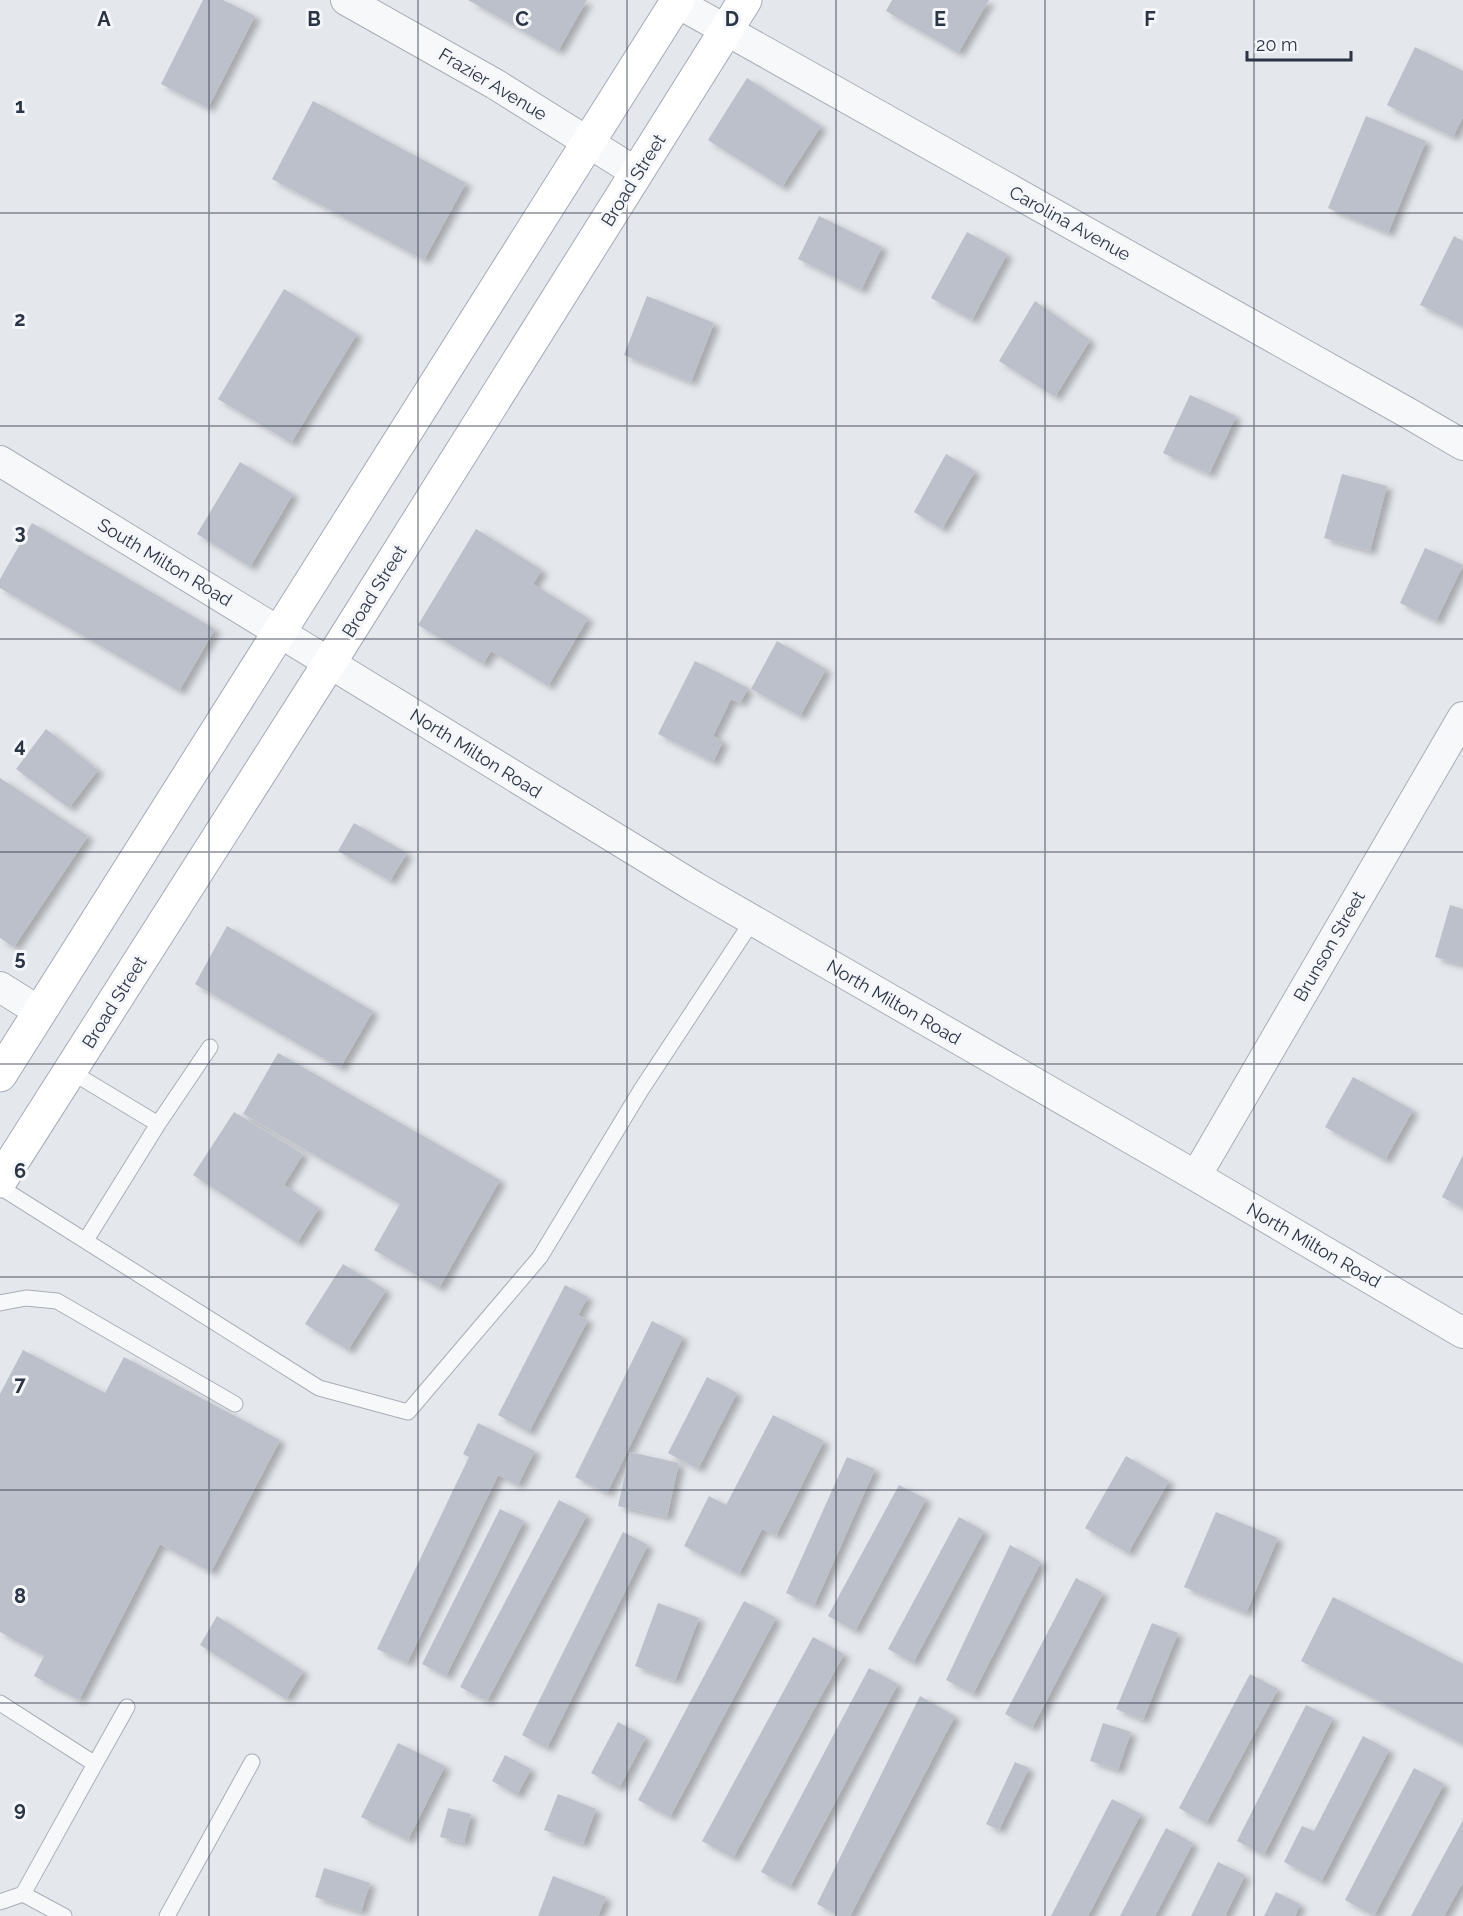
<svg xmlns="http://www.w3.org/2000/svg" width="1463" height="1916" viewBox="0 0 1463 1916" font-family="Raleway,sans-serif">
  <style>
    .building { fill: #bbc0ca; filter: url(#shadow) }
    .lines { fill: none; stroke-linecap: round; stroke-linejoin: round }
    .lane-casing { stroke: #a9aeb7; stroke-width: 17 }
    .street-casing { stroke: #a9aeb7; stroke-width: 32 }
    .primary-casing { stroke: #a3abb8; stroke-width: 35 }
    .lane { stroke: #f7f8fa; stroke-width: 15 }
    .street { stroke: #f7f8fa; stroke-width: 30 }
    .primary { stroke: #fff; stroke-width: 33 }
    .grid { fill: none; stroke: #2b3445; stroke-width: 1.5; stroke-opacity: 0.55 }
    .labels { text-anchor: middle; dominant-baseline: central; stroke-width: 6; stroke-linejoin: round; paint-order: stroke }
    .street-label { font-size: 18px; fill: #2b3445; stroke: #f4f6f9 }
    .grid-label { font-size: 20px; text-anchor: middle; font-weight: bold; fill: #2b3445; stroke: #f4f6f9; stroke-width: 6; stroke-linejoin: round; paint-order: stroke }
  </style>
  <defs>
    <filter id="shadow"><feDropShadow dx="6" dy="4" stdDeviation="3" flood-color="#0004"/></filter>
  </defs>
  <rect width="100%" height="100%" fill="#e4e7ec"/>
  <path class="building" d="M203,0H223L255,16L208,108L161,84Z
    M468,0H587L558,51Z
    M892,0H989L958,53L886,11Z
    M1415,47L1463,71V117L1453,137L1387,105Z
    M747,78L821,126L782,187L708,140Z
    M313,101L466,183L424,260L272,179Z
    M1366,116L1426,141L1388,233L1328,208Z
    M819,216L882,247L861,290L798,259Z
    M967,232L1007,254L972,320L931,298Z
    M1454,236L1463,241V326L1420,305Z
    M284,289L357,334L291,443L218,399Z
    M647,296L714,323L691,382L624,355Z
    M1035,301L1090,340L1055,397L999,361Z
    M1190,395L1236,416L1209,474L1163,453Z
    M946,454L975,471L942,529L914,512Z
    M240,462L293,494L250,567L197,534Z
    M1342,474L1387,486L1370,551L1324,538Z
    M32,523L215,629L179,691L0,588V579Z
    M476,529L542,570L533,584L588,618L548,686L491,651L483,664L418,625Z
    M1425,548L1463,565L1436,621L1400,603Z
    M777,641L826,669L800,716L751,689Z
    M695,661L748,688L740,703L731,699L713,736L723,741L713,762L658,734Z
    M46,729L98,770L69,808L16,769Z
    M0,778L88,836L14,947L0,938Z
    M354,823L407,853L390,881L338,851Z
    M1450,905L1463,909V965L1435,957Z
    M227,926L373,1011L340,1068L195,984Z
    M278,1053L500,1180L439,1288L374,1250L400,1204L243,1114Z
    M1353,1077L1413,1110L1385,1160L1325,1127Z
    M234,1112L303,1154L284,1185L319,1208L297,1243L193,1175Z
    M1463,1155V1208L1442,1197Z
    M343,1264L386,1290L348,1350L305,1324Z
    M565,1285L588,1297L578,1315L588,1320L529,1432L498,1415Z
    M652,1321L683,1337L607,1493L575,1477Z
    M23,1350L105,1393L124,1357L280,1440L211,1572L160,1544L79,1700L34,1676L44,1656L0,1632V1394Z
    M707,1377L737,1393L698,1469L668,1453Z
    M773,1415L824,1441L776,1536L762,1529L739,1574L684,1546L709,1496L726,1505Z
    M478,1423L535,1451L518,1485L498,1475L407,1663L377,1649L469,1457L463,1454Z
    M630,1452L679,1463L667,1517L618,1506Z
    M1126,1456L1169,1481L1128,1553L1085,1528Z
    M847,1457L875,1469L814,1606L786,1593Z
    M899,1485L926,1499L855,1631L828,1616Z
    M559,1500L587,1515L487,1701L460,1687Z
    M500,1509L524,1521L446,1676L422,1664Z
    M1216,1512L1278,1538L1246,1613L1184,1587Z
    M959,1517L984,1531L913,1663L888,1649Z
    M623,1532L648,1545L547,1748L522,1735Z
    M1010,1545L1041,1562L973,1694L946,1680Z
    M1076,1578L1103,1593L1032,1728L1005,1714Z
    M1333,1597L1463,1664V1744L1301,1661Z
    M744,1601L776,1618L670,1817L638,1800Z
    M658,1603L699,1618L675,1681L635,1666Z
    M217,1616L303,1671L286,1699L200,1645Z
    M1152,1623L1178,1633L1143,1720L1116,1709Z
    M813,1637L844,1654L733,1858L702,1841Z
    M869,1668L898,1684L790,1887L761,1872Z
    M1250,1674L1278,1689L1206,1823L1179,1808Z
    M920,1696L955,1716L850,1916H839L817,1904Z
    M1306,1705L1333,1718L1264,1855L1237,1841Z
    M618,1722L646,1737L619,1788L591,1773Z
    M1103,1723L1131,1732L1118,1770L1090,1761Z
    M1363,1736L1389,1750L1321,1882L1284,1862L1302,1826L1314,1831Z
    M398,1743L445,1766L408,1840L361,1817Z
    M505,1755L531,1769L517,1795L492,1781Z
    M1015,1762L1029,1768L999,1830L986,1824Z
    M1414,1768L1444,1784L1374,1916L1345,1900Z
    M558,1794L596,1809L583,1844L544,1830Z
    M1112,1799L1141,1814L1088,1916H1051Z
    M448,1808L471,1814L464,1843L440,1837Z
    M1463,1820V1882L1444,1916H1411Z
    M1166,1828L1193,1843L1155,1916H1120Z
    M1218,1862L1245,1875L1225,1916H1191Z
    M324,1868L370,1883L361,1912L315,1897Z
    M553,1876L606,1897L598,1916H538Z
    M1276,1892L1300,1904L1295,1916H1264Z"/>
  <g class="lines">
    <defs>
      <path id="lane" d="M70,1071L158,1124L210,1047
        M0,1187L319,1388L408,1412L540,1257L641,1090L753,920
        M86,1240L158,1124
        M0,1303L26,1298L57,1301L235,1404
        M0,1703L95,1764L23,1894L64,1916
        M95,1764L127,1707
        M0,1902L23,1894
        M167,1916L252,1762"/>
      <path id="street" d="M346,0L495,84L637,173
        M676,2L1408,413L1463,445
        M0,461L695,887L1196,1176L1463,1333
        M0,987L40,1012
        M1196,1176L1463,717"/>
      <path id="primary" d="M0,1075L678,0
        M0,1181L330,662L745,0"/>
    </defs>
    <use href="#lane" class="lane-casing"/>
    <use href="#street" class="street-casing"/>
    <use href="#primary" class="primary-casing"/>
    <use href="#lane" class="lane"/>
    <use href="#street" class="street"/>
    <use href="#primary" class="primary"/>
  </g>
  <path class="grid" d="M209,0V1916M418,0V1916M627,0V1916M836,0V1916M1045,0V1916M1254,0V1916M0,213H1463M0,426H1463M0,639H1463M0,852H1463M0,1064H1463M0,1277H1463M0,1490H1463M0,1703H1463"/>
  <g class="labels">
    <g class="street-label">
      <text transform="translate(493 84) rotate(31)">Frazier Avenue</text>
      <text transform="translate(633 180) rotate(-58)">Broad Street</text>
      <text transform="translate(1070 223) rotate(29)">Carolina Avenue</text>
      <text transform="translate(165 562) rotate(31)">South Milton Road</text>
      <text transform="translate(374 591) rotate(-58)">Broad Street</text>
      <text transform="translate(476 753) rotate(32)">North Milton Road</text>
      <text transform="translate(1329 946) rotate(-60)">Brunson Street</text>
      <text transform="translate(114 1002) rotate(-58)">Broad Street</text>
      <text transform="translate(894 1002) rotate(30)">North Milton Road</text>
      <text transform="translate(1314 1245) rotate(30)">North Milton Road</text>
    </g>
  </g>
  <g class="grid-label">
    <text x="104" y="26">A</text>
    <text x="314" y="26">B</text>
    <text x="522" y="26">C</text>
    <text x="732" y="26">D</text>
    <text x="940" y="26">E</text>
    <text x="1150" y="26">F</text>
    <text x="20" y="113">1</text>
    <text x="20" y="326">2</text>
    <text x="20" y="539">3</text>
    <text x="20" y="752">4</text>
    <text x="20" y="965">5</text>
    <text x="20" y="1178">6</text>
    <text x="20" y="1391">7</text>
    <text x="20" y="1603">8</text>
    <text x="20" y="1816">9</text>
  </g>
  <path d="M1247 51v9h104v-9" fill="none" stroke="#2b3445" stroke-width="3"/>
  <text x="1256" y="51" font-size="18" fill="#2b3445" stroke="#f4f6f9" stroke-width="4.5" paint-order="stroke">20 m</text>
</svg>
